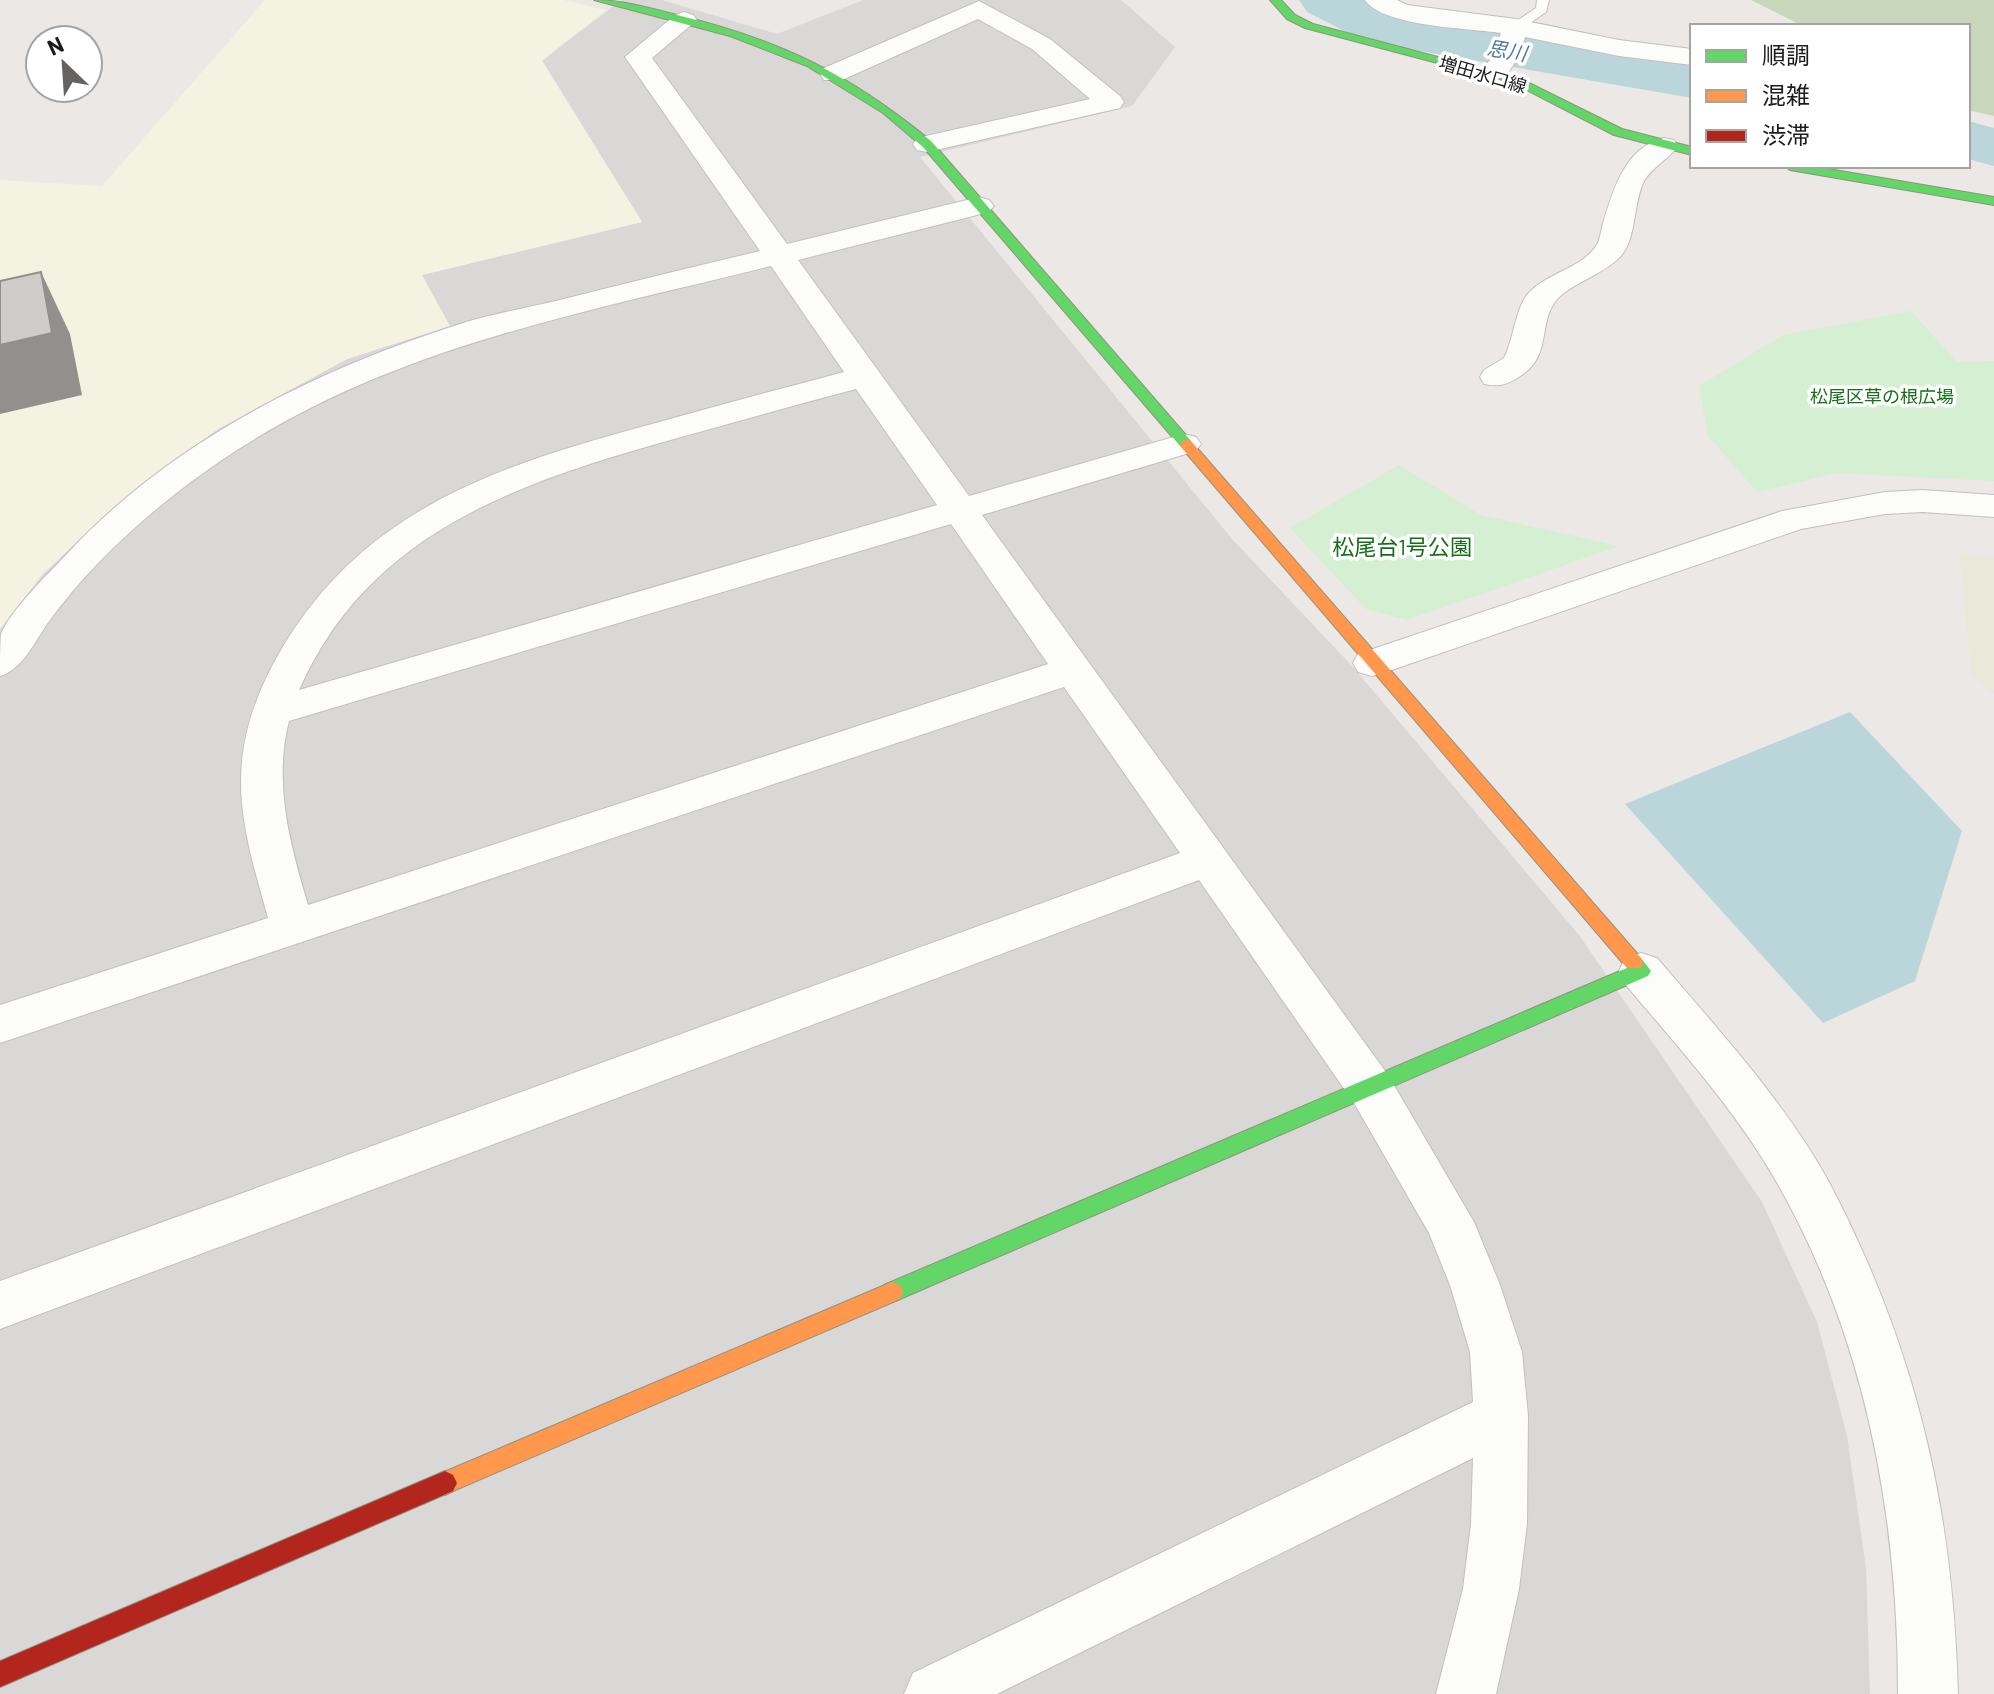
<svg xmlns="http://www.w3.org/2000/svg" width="1994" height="1694" viewBox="0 0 1994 1694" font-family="Barlow,'Noto Sans JP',sans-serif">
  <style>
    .residential { fill: #dad8d6 }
    .education { fill: #f4f2e1 }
    .farmland { fill: #eae9d9 }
    .forest { fill: #c8d6bc }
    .park { fill: #d5efd2 }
    .water { fill: #bbd6da }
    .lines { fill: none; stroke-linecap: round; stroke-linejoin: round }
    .river { fill: #bbd6da; fill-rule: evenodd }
    .lane-casing { stroke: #c2c0bf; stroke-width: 2 }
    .street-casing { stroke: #c2c0bf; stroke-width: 2 }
    .fast-casing { stroke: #92927f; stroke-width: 2 }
    .slow-casing { stroke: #92927f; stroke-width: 2 }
    .jam-casing { stroke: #92927f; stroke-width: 2 }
    .lane { fill: #fcfcfb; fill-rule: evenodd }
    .street { fill: #fcfcfb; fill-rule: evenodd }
    .fast { fill: #63d668; fill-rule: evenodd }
    .slow { fill: #ff974d; fill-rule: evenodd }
    .jam { fill: #b3261e; fill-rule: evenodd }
    .shaded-wall { fill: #928f8d }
    .building { fill: #d0ccca; stroke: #928f8d; stroke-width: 2 }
    .labels { text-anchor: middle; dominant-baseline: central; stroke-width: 7; stroke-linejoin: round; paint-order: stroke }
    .far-street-label { font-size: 18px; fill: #1c1c1c; stroke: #fff }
    .far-park-label { font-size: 18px; fill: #156f17; stroke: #fff }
    .far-water-label { font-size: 20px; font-style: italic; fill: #4f7a9b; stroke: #fff }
    .park-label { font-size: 22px; fill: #156f17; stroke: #fff }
  </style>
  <rect width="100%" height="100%" fill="#ebe8e5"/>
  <path class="residential" d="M622,0H662L777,34L863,0H1121L1175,47L1132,106L920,157L1232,539L1353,667L1579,935L1762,1202L1817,1322L1847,1436L1866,1568L1870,1694H0V629L42,575L103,517L161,469L220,428L347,359L449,326L421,275L642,222L542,60Z"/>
  <path class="education" d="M265,0H564L606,10L542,61L642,222L422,275L450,326L347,359L220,428L161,469L103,517L42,575L0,629V180L102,186Z"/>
  <path class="farmland" d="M1960,555L1994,558V694L1971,673Z"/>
  <path class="forest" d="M1751,0H1994V116L1968,110V26H1803Z"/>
  <path class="park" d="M1911,311L1957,362L1994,361V481L1836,473L1757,492L1708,436L1699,386L1783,335Z
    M1399,465L1481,515L1619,546L1407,620L1366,609L1290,528Z"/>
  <path class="water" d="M1850,712L1962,831L1915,981L1823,1023L1625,804Z"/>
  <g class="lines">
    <path class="river" d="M1299,0H1370L1390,10L1429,20L1692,62V98L1408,49L1350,34L1307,12Z
      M1968,121L1994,128V166L1968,159Z"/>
    <defs>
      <path id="lane" d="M1537,0H1549L1546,12L1520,30H1512V24L1536,8Z"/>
      <path id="street" d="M1365,0H1397L1407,5L1516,19L1619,40L1692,49V65L1619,56L1525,37C1518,57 1510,85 1483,79L1479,73L1491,59L1501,33C1469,28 1383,27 1365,0Z
        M979,1L1050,39L1120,96L1124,102L1120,108L927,152L917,150L913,144L917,138L1090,99L1032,49L978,19L842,80H824L820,74L824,68Z
        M684,12L693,15L697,20L652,58L787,244L979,197L989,200L994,206L989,212L798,260L969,496L1184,434L1196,437L1201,444L1196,451L982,515L1388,1075L1474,1222L1500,1285L1522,1352L1528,1416L1527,1524L1519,1589L1496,1694H1436L1463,1589L1471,1524L1473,1458L997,1694H904L913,1673L1473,1402L1470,1352L1450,1285L1429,1233L1354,1103L1199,880L0,1329V1281L1180,853L1064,687L0,1043V1005L268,918C256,874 241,828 241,782C241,734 257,691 281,650C365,507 501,465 652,424C716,406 780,389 844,372L771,266C579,314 385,348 219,462C155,506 92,561 47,624C34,643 22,670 0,676C0,664 0,645 1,634C10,611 48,574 66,555C170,442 315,370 460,324C492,314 526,308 560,300C626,283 693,267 760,251L625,57L675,15ZM856,389L937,505L299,690C369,531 521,482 674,439C735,422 795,405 856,389ZM951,524L1048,664L308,905C290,844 273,784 289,721Z
        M1664,138L1674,140L1678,146C1669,159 1652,167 1644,181C1633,203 1637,239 1620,257C1601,276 1567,285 1555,302C1538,325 1552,357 1519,377C1506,385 1499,387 1484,384L1480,377L1484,370L1504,358C1513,341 1516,308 1527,295C1545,273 1581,269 1596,246C1600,241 1601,230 1603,223C1613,190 1625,147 1664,138Z
        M1923,490L1994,495V517L1923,512L1885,514L1801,529L1386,672L1372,676L1358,672L1353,663L1358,654L1782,511L1885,492Z
        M1641,953L1657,958C1710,1020 1764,1079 1808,1147C1831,1182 1849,1221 1866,1259C1928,1401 1954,1540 1958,1694H1898C1898,1515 1866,1338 1776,1181C1735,1109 1678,1047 1625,984L1619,971L1625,958Z"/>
      <path id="fast" d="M594,0C622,0 650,8 677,15C781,40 849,74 931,141L1191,441V447H1181L923,147L883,113L807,66L730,36Z
        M1270,0H1281L1295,15L1313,24L1521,79L1622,129L1692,147V155L1614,135L1513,83L1305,28L1287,19Z
        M1784,166H1811L1994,197V205L1790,170Z
        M1634,955L1641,958L1651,971L1648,976L900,1299L892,1302L884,1299L881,1292L884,1285L1627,968L1625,963L1627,958Z"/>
      <path id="slow" d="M1186,440L1191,441L1641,958L1643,963L1641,968H1627L1181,447V441Z
        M892,1282L900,1285L903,1292L900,1299L453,1491L445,1495L437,1491L433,1483L437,1475Z"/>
      <path id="jam" d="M445,1471L453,1475L457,1483L453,1491L0,1687V1661Z"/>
    </defs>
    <use href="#lane" class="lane-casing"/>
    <use href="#street" class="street-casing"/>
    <use href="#fast" class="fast-casing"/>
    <use href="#slow" class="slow-casing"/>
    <use href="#jam" class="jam-casing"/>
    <use href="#lane" class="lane"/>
    <use href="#street" class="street"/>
    <use href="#fast" class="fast"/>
    <use href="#slow" class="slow"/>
    <use href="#jam" class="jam"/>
  </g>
  <path class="shaded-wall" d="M41,272L70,334L82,395L0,414V345Z"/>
  <path class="building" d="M41,272L52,333L0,345V281Z"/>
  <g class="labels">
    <g class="far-street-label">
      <text transform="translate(1483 74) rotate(16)">増田水口線</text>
    </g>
    <g class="far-park-label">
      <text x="1882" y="396">松尾区草の根広場</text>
    </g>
    <g class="far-water-label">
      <text transform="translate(1507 50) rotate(9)">思川</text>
    </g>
    <g class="park-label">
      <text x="1402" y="546">松尾台1号公園</text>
    </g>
  </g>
  <rect x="1690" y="24" width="280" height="144" fill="#ffffff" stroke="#a4a4a4" stroke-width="2"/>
  <rect x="1706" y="50" width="40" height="12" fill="#63d668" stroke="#a4a4a4" stroke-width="2"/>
  <text x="1762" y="64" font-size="24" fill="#1c1c1c">順調</text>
  <rect x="1706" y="90" width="40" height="12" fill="#ff974d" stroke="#a4a4a4" stroke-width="2"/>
  <text x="1762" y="104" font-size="24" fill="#1c1c1c">混雑</text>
  <rect x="1706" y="130" width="40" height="12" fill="#b3261e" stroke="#a4a4a4" stroke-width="2"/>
  <text x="1762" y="144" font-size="24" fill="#1c1c1c">渋滞</text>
  <g transform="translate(64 64) rotate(335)"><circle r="38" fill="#ffffff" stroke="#a4a4a4" stroke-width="2"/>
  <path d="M0-6L14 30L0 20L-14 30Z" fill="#646362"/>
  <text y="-12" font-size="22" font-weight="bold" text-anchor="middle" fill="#1c1c1c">N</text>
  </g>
</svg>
